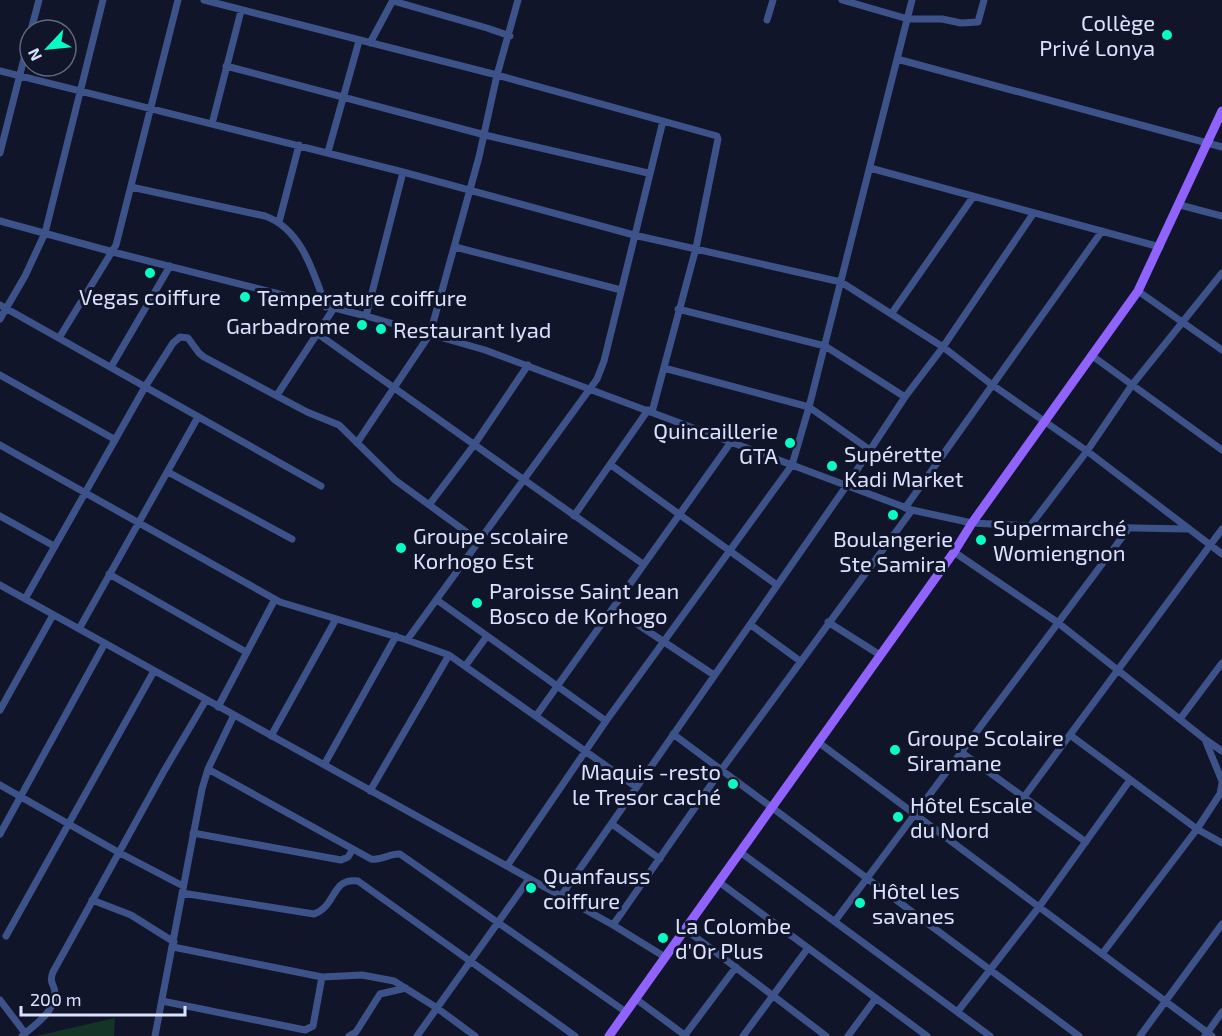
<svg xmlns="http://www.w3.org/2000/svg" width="1222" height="1036" viewBox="0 0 1222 1036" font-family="'Exo 2',sans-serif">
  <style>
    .green { fill: #143428 }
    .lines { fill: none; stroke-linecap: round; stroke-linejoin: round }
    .minor { stroke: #3c5289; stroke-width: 7 }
    .major { stroke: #9062fe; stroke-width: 9 }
    .poi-dot { fill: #08fdc5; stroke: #11152a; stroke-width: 2 }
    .labels { text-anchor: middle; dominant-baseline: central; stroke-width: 6; stroke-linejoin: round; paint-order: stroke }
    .poi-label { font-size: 22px; fill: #dae2ff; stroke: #11152a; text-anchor: start }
  </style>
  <rect width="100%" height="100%" fill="#11152a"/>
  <path class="green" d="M115,1018L114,1036H36Z"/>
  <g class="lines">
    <path class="minor" d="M204,0L497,75L717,136L718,139L696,248L652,412
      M842,0L908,19H942L961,23L978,22L984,0
      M393,1L487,28L510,36
      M767,20L773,0
      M31,30L39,0
      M370,43L393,0
      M897,59L1222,147
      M226,66L485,135L648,173
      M0,71L403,172L634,235L841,282L943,347L991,384L1087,451L1222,554
      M212,124L241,11
      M328,152L359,41
      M0,153L30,35
      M870,168L1160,247
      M131,187L265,216C302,229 314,274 326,307
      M1180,205L1222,216
      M0,221L113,252L366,316L485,350L912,510L972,523L1030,526L1188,529
      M279,222L299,145
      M455,247L621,290
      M1138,291L1222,350
      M0,305L321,486
      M678,309L825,346L905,397
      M892,313L973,197
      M366,316L403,172
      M0,319L25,276L45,233L103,0
      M318,334L643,564
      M59,338L116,245L178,0
      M1091,355L1222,450
      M111,367L170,266
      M664,368L809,407L870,450
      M0,375L114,439
      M277,395L334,308
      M357,443L430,334L479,157L497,75L518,0
      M0,445L280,602L407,640L449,655L636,787
      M611,465L777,585
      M168,472L292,539
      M429,505L474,445L528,365
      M905,508L1102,231
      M0,516L54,546
      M574,516L648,410
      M1030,526L1087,451L1132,385L1222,273
      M954,552L1057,622L1206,740L1222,751
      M109,574L246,652
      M0,585L613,925L665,957
      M25,599L145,387L173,343L180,337L188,338L199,353L204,357L307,412L339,425L395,480L480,542
      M437,600L606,721
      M613,608L714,675
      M828,622L880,655
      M751,625L800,661
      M79,629L198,417
      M407,640L597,379L604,361L663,121
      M466,665L487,636
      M218,707L275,599
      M0,710L53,615
      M536,716L731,442
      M1180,719L1222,663
      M673,734L1079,1036
      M1070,735L1197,829L1222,843
      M271,736L336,619
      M818,742L1212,1036
      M1206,742L1222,781
      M961,752L1086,842
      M324,765L396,636
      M208,769L371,859C382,861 390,853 400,854L626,1012
      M0,785L118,852L183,886
      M370,791L449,655
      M1024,797L1222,529
      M612,824L660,859
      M193,833L341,860L348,857L353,849
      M0,834L105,643
      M740,852L990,1036
      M507,866L606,721L792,465L809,407L912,0
      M719,882L927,1036
      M182,893L314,914C337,906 331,877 358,881L575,1036
      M561,896L847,485L905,397L943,347L1033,214
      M92,900L131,915L174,942
      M835,921L1129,528
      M613,925L722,769L912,510
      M685,929L826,1036
      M6,936L154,671
      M173,947L322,977L362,975L394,981L437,1008L475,1036
      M1102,954L1197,829L1220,794L1222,783
      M636,999L686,1036
      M0,1000L25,1033
      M162,1001L305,1030L313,1026L322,977
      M958,1011L1039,907L1130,780
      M685,1035L736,967
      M22,1036C34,1025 53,1014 55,995C56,985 48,984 53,972L164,771L206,700
      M155,1036L202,789L208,769L234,715
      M349,1036L356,1032L380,994L406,988
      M417,1036L529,879
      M743,1036L808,948
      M848,1036L876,998
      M1140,1036L1222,924
      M1205,1036L1222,1012"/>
    <path class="major" d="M609,1036L954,552L972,523L1138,291L1222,111"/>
  </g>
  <g class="poi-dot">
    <circle cx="1167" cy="35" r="6"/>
    <circle cx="150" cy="273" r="6"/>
    <circle cx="245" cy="297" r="6"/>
    <circle cx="362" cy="325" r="6"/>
    <circle cx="381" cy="329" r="6"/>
    <circle cx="790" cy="443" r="6"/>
    <circle cx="832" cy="466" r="6"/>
    <circle cx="893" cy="515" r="6"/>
    <circle cx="981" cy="540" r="6"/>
    <circle cx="401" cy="548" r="6"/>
    <circle cx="477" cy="603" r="6"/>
    <circle cx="895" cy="750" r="6"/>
    <circle cx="733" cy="784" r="6"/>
    <circle cx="898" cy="817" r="6"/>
    <circle cx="531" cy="888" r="6"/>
    <circle cx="860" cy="903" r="6"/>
    <circle cx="663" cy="938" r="6"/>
  </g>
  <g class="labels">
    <g class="poi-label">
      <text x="1155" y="22" text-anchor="end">Collège<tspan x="1155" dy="25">Privé Lonya</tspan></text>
      <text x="150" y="296" text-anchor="middle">Vegas coiffure</text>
      <text x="257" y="297">Temperature coiffure</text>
      <text x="350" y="325" text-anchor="end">Garbadrome</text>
      <text x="393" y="329">Restaurant Iyad</text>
      <text x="778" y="430" text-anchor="end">Quincaillerie<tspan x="778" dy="25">GTA</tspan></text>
      <text x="844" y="453">Supérette<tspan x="844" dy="25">Kadi Market</tspan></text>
      <text x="993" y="527">Supermarché<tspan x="993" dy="25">Womiengnon</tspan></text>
      <text x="413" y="535">Groupe scolaire<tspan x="413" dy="25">Korhogo Est</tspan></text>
      <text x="893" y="538" text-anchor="middle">Boulangerie<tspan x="893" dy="25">Ste Samira</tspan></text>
      <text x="489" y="590">Paroisse Saint Jean<tspan x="489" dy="25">Bosco de Korhogo</tspan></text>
      <text x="907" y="737">Groupe Scolaire<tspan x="907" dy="25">Siramane</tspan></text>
      <text x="721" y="771" text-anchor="end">Maquis -resto<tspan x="721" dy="25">le Tresor caché</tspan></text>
      <text x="910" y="804">Hôtel Escale<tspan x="910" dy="25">du Nord</tspan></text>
      <text x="543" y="875">Quanfauss<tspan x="543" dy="25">coiffure</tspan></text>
      <text x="872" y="890">Hôtel les<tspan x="872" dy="25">savanes</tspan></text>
      <text x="675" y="925">La Colombe<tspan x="675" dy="25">d'Or Plus</tspan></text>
    </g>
  </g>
  <g transform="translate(48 48) rotate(244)"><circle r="28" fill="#11152a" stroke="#61677f" stroke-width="1.5"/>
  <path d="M0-4.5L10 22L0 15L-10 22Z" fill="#08fdc5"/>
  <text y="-9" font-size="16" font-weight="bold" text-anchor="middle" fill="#dae2ff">N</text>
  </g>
  <path d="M21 1006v9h164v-9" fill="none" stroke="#dae2ff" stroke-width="3"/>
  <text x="30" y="1006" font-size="18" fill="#dae2ff" stroke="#11152a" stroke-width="4.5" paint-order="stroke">200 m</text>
</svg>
